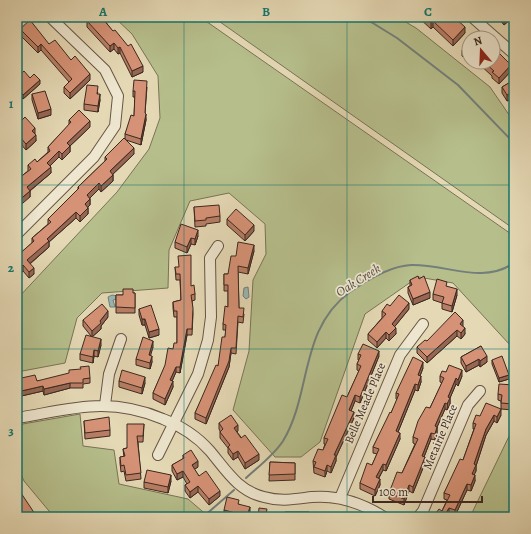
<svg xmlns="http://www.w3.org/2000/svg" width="531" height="534" viewBox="0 0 531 534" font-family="Alegreya,serif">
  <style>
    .green { fill: #b6bf8c; stroke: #787456 }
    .water { fill: #98b9b6; stroke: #737f7a }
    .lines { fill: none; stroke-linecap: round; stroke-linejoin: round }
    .stream { stroke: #737f7a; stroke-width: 2 }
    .minor-casing { stroke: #665445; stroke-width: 12 }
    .minor { stroke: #eee6cf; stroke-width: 10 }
    .wall { fill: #b87e65; stroke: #3b2820 }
    .shaded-wall { fill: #966653; stroke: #3b2820 }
    .building { fill: #d69276; stroke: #3b2820 }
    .grid { fill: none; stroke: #0f766e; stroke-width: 1; stroke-opacity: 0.55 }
    .labels { text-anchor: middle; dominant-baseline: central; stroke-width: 3.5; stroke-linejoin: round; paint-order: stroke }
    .street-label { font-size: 12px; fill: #3b2820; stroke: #eee6cf }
    .water-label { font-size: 13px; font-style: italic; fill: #524c46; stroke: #eee6cf }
    .neatline { fill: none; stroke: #0f766e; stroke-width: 1.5 }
    .grid-label { font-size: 13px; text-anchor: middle; font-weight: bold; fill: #0f766e }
  </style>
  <rect width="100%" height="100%" fill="#e5d9b5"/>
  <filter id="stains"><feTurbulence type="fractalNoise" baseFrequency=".005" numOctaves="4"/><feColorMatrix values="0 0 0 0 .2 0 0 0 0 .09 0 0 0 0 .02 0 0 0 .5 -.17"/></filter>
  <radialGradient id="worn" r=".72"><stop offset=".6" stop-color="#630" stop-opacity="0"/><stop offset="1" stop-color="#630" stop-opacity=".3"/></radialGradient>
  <path class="green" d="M114,17H200L514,236V353L510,345L453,283L418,277L365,314L320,442L301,457H275L233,410L249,351L253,280L266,254L265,224L229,193L190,201L169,250L168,288L102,293L77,318L65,363L17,372V299L117,192L149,149L160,118L158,76L132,34Z
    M213,17H397L416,28L490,87L514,122V229Z
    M80,414L83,446L114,450L119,484L188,499L209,517H54L24,481L17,466V425Z
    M514,426V517H470Z"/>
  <path class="water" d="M248,287L249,297L246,299L243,296L244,288Z
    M112,295L118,296L117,299L113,300L115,307H110L108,297Z"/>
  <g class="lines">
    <path class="stream" d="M363,17L397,38L458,85L514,143
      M246,478C258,467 274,455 283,441C312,393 299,329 350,292C367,280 390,266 411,265C447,264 482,285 514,263
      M203,517L234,490"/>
    <defs>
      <path id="minor" d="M472,17L514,54
        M17,234L94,157L115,126L118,96L105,70L50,17
        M105,405L109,374L121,339
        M17,418C72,409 108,396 163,419C181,426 196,435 210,451C226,470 238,491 264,497C281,502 295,499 312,497C337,495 362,503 384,517
        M158,455L198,374L208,340L211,317L210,258L218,246
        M340,498L400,355L423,324
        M418,517L423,511L468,405L480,391"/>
    </defs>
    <use href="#minor" class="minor-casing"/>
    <use href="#minor" class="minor"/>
  </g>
  <path class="wall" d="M84,17H105V21L143,72L132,77L120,53L118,54L114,49L110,52L87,27V21Z
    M418,17H454L465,33L453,46L433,27L431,29Z
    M494,17H513L504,25L499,19L497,21Z
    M20,29L49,44L71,60L90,80L70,99L64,93V87L69,82L41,50L38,53L20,35Z
    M469,43L467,60L462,56V50Z
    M473,62H493L511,71L499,84L492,78V76L478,63L477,65Z
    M17,77L30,78L40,84L23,99L18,92V88L20,86L17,83Z
    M514,80V103L511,99L507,101L502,93V87Z
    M147,87L145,113L146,120L141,145L126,140L134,154L113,174V181L101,192L99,189L90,198V205L88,207V214L80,222L76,218L49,242V247L30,264L34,274L29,278L23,271L17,277V256L32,243V238L48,224V219L78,190V187L105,161V157L125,140V134L134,116L135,97H133V91Z
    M98,92L97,94L100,100L98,112L84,110V104Z
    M32,94L51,115L38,119L32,100Z
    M69,120L90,127L70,146V152L62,160L59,157L50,166L51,173L30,191V197L19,178L28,171V165L37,162L48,152V147L69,125Z
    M17,125L35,134L36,141L26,150L19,142L17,144Z
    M194,207L220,216V222L206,224V226L195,227Z
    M227,219L254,231L245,241L227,225Z
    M198,236L195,245L191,244L187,253L175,248V242Z
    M254,251L248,274L238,272L239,308L244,314L243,323L238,322L236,354L231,353L229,367L206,424L195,419V413L218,366L225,337L226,330H223V324L228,307V291H224V274H228Z
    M175,267L191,286L195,294V300L192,301L193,314L192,335H187L180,373L176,372L172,381L173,387L165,405L153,399V393L173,349L177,343V317H174L173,308V302L181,300L180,280H176Z
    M410,280L430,298L413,305L408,293V287L410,286Z
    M447,286L457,295L452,312L442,309V303L433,300V294Z
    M133,293H135V313H116V295H123Z
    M390,306L409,309L394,327L396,334L389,341L386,338L377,348L368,340V334L382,318V311Z
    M139,309L159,335L149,338L145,325H142L139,315Z
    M108,317L101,326V329L92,337L101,345L98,357L94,356L93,363L80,360V354L91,336L83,326V320Z
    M463,326L465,334L461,339L457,336L427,363L417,353V347L427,341Z
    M481,346L487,362L480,367L479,365L466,372L461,363V357Z
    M153,347L150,355L152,362L150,369L136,365V359Z
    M358,354L379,356L360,403L355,401L351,411L354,418L336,457V461L331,473L327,471L325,477L314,473L313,461L323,450L325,444H324V438L347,397L359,371L357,370V364L359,360H358Z
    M492,360L509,379L499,382L492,364Z
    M423,368L420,376L421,382L418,391L415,390L398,432L400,439L386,471L383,470L379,478L380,485L375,496L360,489V483L372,465L377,454L373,453V447L391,413L397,400L396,399V393Z
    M446,372L462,376L458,386L456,384L450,398V404L447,410L445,409L437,427V433L435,440L431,439L424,457L425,463L413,493L409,491L404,505L389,499V493L402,473L415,444L413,443V437L430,408L442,383L440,382V376Z
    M90,378V383L83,384V388H70L44,395L43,391L17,397V379L37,381Z
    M119,381L145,383L142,394L119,387Z
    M514,385L513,410L501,409V401L498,400V394Z
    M501,415L497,423L494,421L486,435L476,466V471L474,474L475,481L471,491L467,490L455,516L442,511L447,500L444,499V493L463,460L474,429H473V423L480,416Z
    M84,421L110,430V436L85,439Z
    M219,423L238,431L237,432L259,460L245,469L238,457L233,460L228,453V448L220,438V431L219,429Z
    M144,424L143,442H138L141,479L126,481L124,471L121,472L120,463V457H124L123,449L127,448Z
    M183,455L198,467L194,469L199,476L220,496L209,505L198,492L190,498L185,491V485L187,484L183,477L177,480L172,471V465L183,459Z
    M270,462L295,463V480L269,481Z
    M171,481L168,493L144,488V482Z
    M239,504L250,513L249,517H227L224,516V510Z"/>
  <path class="shaded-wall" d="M103,17H105V21L102,24V18Z
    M497,17H499V19L497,21Z
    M506,17H513L504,25V19Z
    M433,21V27L431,29V23Z
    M465,27V33L453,46V40Z
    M114,43V49L110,52V46Z
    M41,44V50L38,53V47Z
    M120,47V53L118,54V48Z
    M469,52V58L467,60V54Z
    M511,65V71L499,84V78Z
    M143,66V72L132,77V71Z
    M90,74V80L70,99V93Z
    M40,80V84L23,99V95Z
    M511,93V99L507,101V95Z
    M100,94V100L98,112V106Z
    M51,109V115L38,119V113Z
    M146,114V120L141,145V139Z
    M90,121V127L70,146V152L62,160V154L67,143Z
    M35,128V134L32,131Z
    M36,135V141L26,150V144Z
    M19,136V142L17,144V138Z
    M134,148V154L110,177V171Z
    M59,151V157L47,169V163Z
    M51,167V173L27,193V187Z
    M113,175V181L101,192V186Z
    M99,183V189L87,201V195Z
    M30,191V197L17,208V202Z
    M90,199V205L85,210V204Z
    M88,208V214L80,222V216Z
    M76,212V218L49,242V247L27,266V260L47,239Z
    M254,225V231L245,241V235Z
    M198,230V236L195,245V239Z
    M191,238V244L187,253V247Z
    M254,245V251L248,274V268Z
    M23,265V271L17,277V271Z
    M34,268V274L29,278V272Z
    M457,289V295L452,312V306Z
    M430,292V298L413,305V299Z
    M409,303V309L392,330V324Z
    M108,311V317L101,326V329L92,337V331Z
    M142,319H145V325H142Z
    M463,320V326L460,330V324Z
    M396,328V334L389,341V335Z
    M465,328V334L461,339V333Z
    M159,329V335L149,338V332Z
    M187,329V335L180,373V367Z
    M457,330V336L427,363V357Z
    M386,332V338L377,348V342Z
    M101,339V345L98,357V351Z
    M153,341V347L149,361V355Z
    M231,348V353L229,367L206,424V418Z
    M94,350V356L93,363V357Z
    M379,351V356L360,403V397Z
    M152,356V362L150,369V363Z
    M487,356V362L480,367V361Z
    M479,359V365L466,372V366Z
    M423,362V368L418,381V375Z
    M176,367V372L170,386V380Z
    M462,370V376L458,386V380Z
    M509,375V379L499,382V378Z
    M421,376V382L418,391V385Z
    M145,377V383L142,394V388Z
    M456,378V384L450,398V404L447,410L448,397Z
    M173,381V387L165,405V399Z
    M70,383V388L44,395V389Z
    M415,384V390L396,437V431Z
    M43,386V391L17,397V392Z
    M355,395V401L349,416V410Z
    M445,403V409L435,432V426Z
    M501,409V415L497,423V417Z
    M354,412V418L336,457V461L331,473V467L334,455Z
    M494,415V421L486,435L476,466V471L472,480V474L474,464L486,429Z
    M238,425V431L234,434V428Z
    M437,427V433L435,440V434Z
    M400,433V439L386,471V465Z
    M431,433V439L422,462V456Z
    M238,451V457L233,460V454Z
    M259,454V460L245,469V463Z
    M425,457V463L413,493V487Z
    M198,461V467L192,471V465Z
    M383,464V470L376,483V477Z
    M327,465V471L325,477V471Z
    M183,471V477L177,480V474Z
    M171,475V481L168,493V487Z
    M475,475V481L471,491V485Z
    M380,479V485L375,496V490Z
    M467,484V490L455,516V510Z
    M409,485V491L404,505V499Z
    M198,486V492L190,498V492Z
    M220,491V496L209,505V499Z
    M250,507V513L249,517H247Z
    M449,508V514L447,517H444V516Z"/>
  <path class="building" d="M89,17H103L102,18L113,31L115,30L128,46L131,44L143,66L132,71L120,47L118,48L114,43L110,46L87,21L90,18Z
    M425,17H454L465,27L453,40L433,21L431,23Z
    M30,20L49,44L55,40L71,60L75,56L90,74L70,93L64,87L72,79L41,44L38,47L20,29Z
    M476,35L478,38H473Z
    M469,43V52L467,54L462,50Z
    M496,50L511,65L499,78L492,72L494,71L484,62H493V52H494Z
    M24,71L30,78L34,74L40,80L23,95L18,88L22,85L17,79V77Z
    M134,80L147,81L145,113L146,114L141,139L125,134L131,115L134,116L135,91H133Z
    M514,80V97L511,93L507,95L502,87Z
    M87,85L98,86L97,94H100L98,106L84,104Z
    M45,91L51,109L38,113L32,94Z
    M79,110L90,121L67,143L70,146L62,154L59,151L47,163L51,167L27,187L30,191L17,202V176L19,178L31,169L28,165L35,159L37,162L50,151L48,147L71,122L69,120Z
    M25,117L35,128L32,131L36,135L26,144L19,136L17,138V125Z
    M124,138L134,148L110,171L113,175L101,186L99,183L87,195L90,199L85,204L88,208L80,216L76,212L47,239L49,241L27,260L34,268L29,272L23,265L17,271V256L34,241L32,238L51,222L48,219L79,188L78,187L107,159L105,157Z
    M219,205L220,216L206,218V220L195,221L194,207Z
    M236,209L254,225L245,235L227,219Z
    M181,224L198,230L195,239L191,238L187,247L175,242Z
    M238,242L254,245L248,268L238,266L239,308H244L243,317L238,316L236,348H231L229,361L206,418L195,413L216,365L218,366L222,337H225L226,325L223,324L225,306L228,307V285H224V274H228L231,256H236Z
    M191,255V286L194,285L195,294L191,295L193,308L192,329H187L180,367H176L170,380L173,381L165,399L153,393L165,365L168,348L173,349L174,343H177V311H174L173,302L181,300L180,274H176L175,267H179L178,256Z
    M418,276L419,279L424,276L430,292L413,299L408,287L412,285L410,280Z
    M437,279L447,282L446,286L457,289L452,306L442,303L444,297L433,294Z
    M123,289H133V293H135V308L116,307V295H123Z
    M399,295L409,303L392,324L396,328L389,335L386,332L377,342L368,334L386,314L382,311L387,304L390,306Z
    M102,304L108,311L100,321L101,323L92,331L83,320Z
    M151,305L159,329L149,332L145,319H142L139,309Z
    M455,312L463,320L460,324L465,328L461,333L457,330L427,357L417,347L425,340L427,341Z
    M86,335L101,339L98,351L94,350L93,357L80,354Z
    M143,337L153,341L149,355L152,356L150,363L136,359Z
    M363,344L379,351L360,397L355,395L349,410L354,412L334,455H336L331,467L327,465L325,471L314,467L316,462L313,461L318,449L323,450L328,439L324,438L342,395L347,397L361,366L357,364L361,355L358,354Z
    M481,346L487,356L480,361L479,359L466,366L461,357Z
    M502,356L509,375L499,378L492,360Z
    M413,357L423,362L418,375L421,376L418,385L415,384L396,431L400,433L386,465L383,464L376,477L380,479L375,490L360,483L367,463L372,465L379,449L373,447L390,412L391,413L399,394L396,393Z
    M449,365L462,370L458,380L456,378L448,397L450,398L447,404L445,403L435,426L437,427L435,434L431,433L422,456L425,457L413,487L409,485L404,499L389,493L397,472L402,473L418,439L413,437L418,421L426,407L430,408L444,378L440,376L442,371L446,372Z
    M89,366L90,378L83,379V383H70L44,389L43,386L17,392V379L35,375L37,381L69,373V370L81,369L80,367Z
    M122,370L145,377L142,388L119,381Z
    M499,384L514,385L513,404L501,403L502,395L498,394Z
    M486,403L501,409L497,417L494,415L486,429L474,464L476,465L472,474L475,475L471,485L467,484L455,510L449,508L444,516L445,517H433L439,509L442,511L450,495L444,493L460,459L463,460L476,424L473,423L476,415L480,416Z
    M231,415L238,425L234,428L241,438L245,435L259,454L245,463L238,451L233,454L228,447L230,445L220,432L223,429L219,423Z
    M109,417L110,430L85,433L84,421Z
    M127,424H144L143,436H137L141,473L126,475L124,465L121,466L120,457L125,456L123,449L127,448Z
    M191,450L198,461L192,465L199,476L206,471L220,491L209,499L198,486L190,492L185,485L190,482L183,471L177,474L172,465L184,458L183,455Z
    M270,462L295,463V474L269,475Z
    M147,470L171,475L168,487L144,482Z
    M17,487L37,517H17Z
    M227,497L239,500L238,504L250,507L247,516L224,510Z
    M259,508L267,509L266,514L275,516V517H258Z
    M285,512H309V517H285Z
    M350,513L361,517H349Z"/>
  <path class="grid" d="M184,17V517M347,17V517M17,185H514M17,349H514"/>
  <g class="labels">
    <g class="street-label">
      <text transform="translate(365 403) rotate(-67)">Belle Meade Place</text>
      <text transform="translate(440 437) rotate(-67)">Metairie Place</text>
    </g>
    <g class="water-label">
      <text transform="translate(358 280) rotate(-32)">Oak Creek</text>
    </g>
  </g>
  <rect width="531" height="534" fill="none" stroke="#e5d9b5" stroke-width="44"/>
  <g transform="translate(481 50) rotate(341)"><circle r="19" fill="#eee6cf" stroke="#a69a89"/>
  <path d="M0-3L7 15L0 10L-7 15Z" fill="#8f2418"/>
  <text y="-6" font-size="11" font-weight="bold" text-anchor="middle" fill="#3b2820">N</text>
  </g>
  <path d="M373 496v6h109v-6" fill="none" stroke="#3b2820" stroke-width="2"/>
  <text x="379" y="496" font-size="12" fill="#3b2820" stroke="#eee6cf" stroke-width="3" paint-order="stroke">100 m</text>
  <rect x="22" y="22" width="487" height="490" class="neatline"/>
  <g class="grid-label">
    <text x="103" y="16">A</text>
    <text x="266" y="16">B</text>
    <text x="428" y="16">C</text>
    <text x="11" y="108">1</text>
    <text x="11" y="272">2</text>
    <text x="11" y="435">3</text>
  </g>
  <rect width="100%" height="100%" filter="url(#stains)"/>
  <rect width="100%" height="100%" fill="url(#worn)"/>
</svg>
